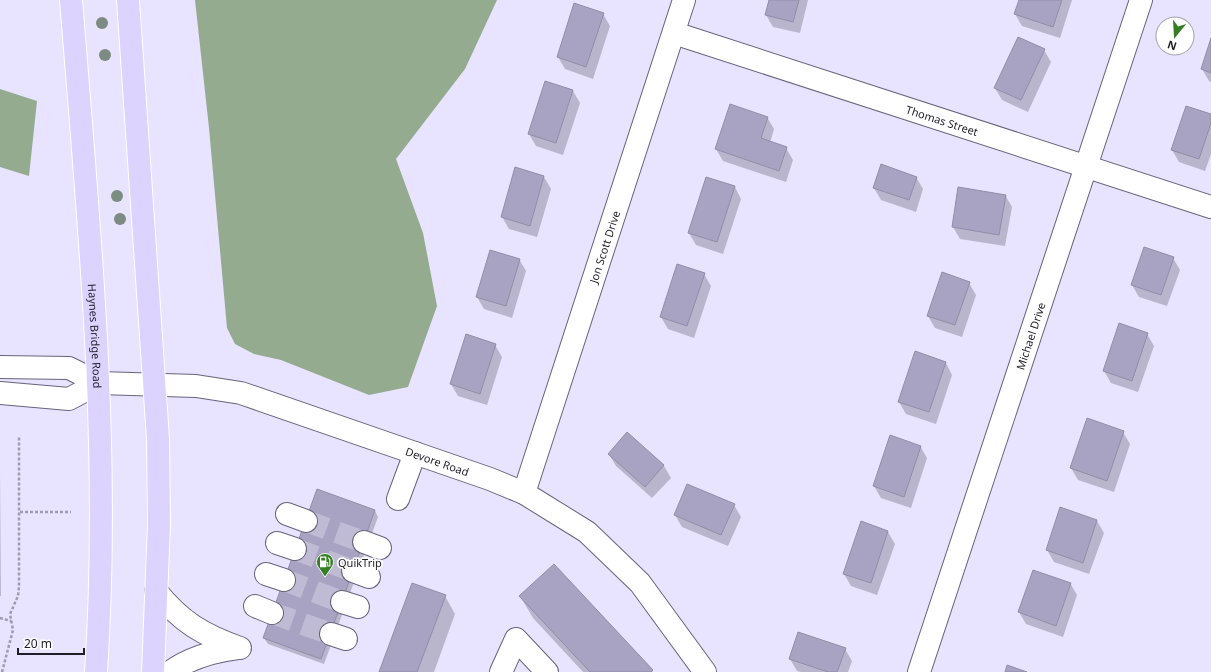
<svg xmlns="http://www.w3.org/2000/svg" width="1211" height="672" viewBox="0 0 1211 672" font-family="'Noto Sans',sans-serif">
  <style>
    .forest { fill: #94ab8f }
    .shadow { fill: #0003 }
    .building { fill: #a8a2c3; stroke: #928da7 }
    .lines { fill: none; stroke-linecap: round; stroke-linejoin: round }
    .minor-tunnel { stroke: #c0bbd4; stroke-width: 22; stroke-dasharray: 22 11; stroke-linecap: butt }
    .minor-casing { stroke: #68637b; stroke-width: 24 }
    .major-casing { stroke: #fff; stroke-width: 24 }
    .path { stroke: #9f9bb0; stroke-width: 2.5; stroke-dasharray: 3 2; stroke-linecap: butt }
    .minor { stroke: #fff; stroke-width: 22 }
    .major { stroke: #ddd3ff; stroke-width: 22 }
    .tree { fill: #7c8c82 }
    .labels { text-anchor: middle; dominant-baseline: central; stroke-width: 3.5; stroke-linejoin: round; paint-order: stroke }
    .street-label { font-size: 11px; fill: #1f1d27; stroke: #fff }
    .poi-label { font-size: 11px; fill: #1f1d27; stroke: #fff; text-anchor: start }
  </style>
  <rect width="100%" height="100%" fill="#e8e3ff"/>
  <path class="forest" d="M195,0H497L465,69L396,159L423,233L437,306L408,387L369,395L281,360L254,354L235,344L227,328L209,128Z
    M0,89L37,101L29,176L0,167Z"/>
  <path class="shadow" d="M770,0H808L800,33L773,27L766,15Z
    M1020,0H1072L1060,38L1022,26L1015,14Z
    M603,14L610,26L593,79L565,69L558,57Z
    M1211,41V82L1209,81L1202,69Z
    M1044,50L1051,62L1028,112L1002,100L995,88Z
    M546,82L573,91L580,103L563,155L536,146L529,134Z
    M1211,115V154L1205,171L1179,162L1172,150Z
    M767,117L774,129L770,143L786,148L793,160L786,182L723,161L716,149Z
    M544,177L551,189L537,237L509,229L502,217Z
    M916,177L923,189L916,212L881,200L874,188Z
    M735,187L741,199L723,254L696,245L689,233Z
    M1005,195L1012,207L1005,246L960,239L953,227Z
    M1173,258L1180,270L1167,306L1139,297L1132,285Z
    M519,259L526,271L512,318L484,309L477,297Z
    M704,274L711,286L694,338L668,329L661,317Z
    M969,283L976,295L962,337L935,328L928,316Z
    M1147,334L1154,346L1138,392L1111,383L1104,371Z
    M495,345L502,357L487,405L458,396L451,384Z
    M946,363L952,375L936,424L906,414L899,402Z
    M1123,432L1130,444L1114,492L1078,480L1071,468Z
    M627,434L664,466L671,478L652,498L616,466L609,454Z
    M920,446L927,458L911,508L881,498L874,486Z
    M0,471L1,596H0Z
    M318,491L375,511L378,517L324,664L268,644L264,638Z
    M734,505L741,517L728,546L682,527L675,515Z
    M1061,509L1097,521L1104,533L1089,574L1054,562L1047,550Z
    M888,532L895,544L877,595L851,586L844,574Z
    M1070,583L1077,595L1063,637L1026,624L1019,612Z
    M445,596L455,614L434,672H380Z
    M520,596L652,671L653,672H583L533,618Z
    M845,649L852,661L848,672H801L797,671L790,659Z"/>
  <path class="building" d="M769,0H799L793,22L765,15Z
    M1019,0H1062L1053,27L1014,14Z
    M574,3L604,13L586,67L557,57Z
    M1018,37L1045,49L1021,100L994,88Z
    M1211,38V73L1201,69Z
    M545,81L573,90L556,143L528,134Z
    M730,104L768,117L761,138L787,147L779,171L715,149Z
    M1186,106L1211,114V123L1199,159L1171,150Z
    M881,164L917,177L909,200L873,188Z
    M515,167L544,176L530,226L501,217Z
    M706,177L735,186L717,242L688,233Z
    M958,187L1006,195L999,235L952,227Z
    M1144,247L1174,257L1161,295L1131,285Z
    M490,250L520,259L506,306L476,297Z
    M677,264L705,273L687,326L660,317Z
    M942,272L970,282L955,325L927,316Z
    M1119,323L1148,333L1132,381L1103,371Z
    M466,334L496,344L480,394L450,384Z
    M915,351L946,362L929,412L898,402Z
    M1087,418L1124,431L1107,481L1070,468Z
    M627,432L664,465L645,487L608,454Z
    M890,435L921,446L904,497L873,486Z
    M687,484L735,504L721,535L674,515Z
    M317,489L375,510L321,659L263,638Z
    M1060,507L1097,520L1083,563L1046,550Z
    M861,521L888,531L871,583L843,574Z
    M554,564L653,670L651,672H590L519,596Z
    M1033,570L1071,583L1056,626L1018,612Z
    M412,583L446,595L417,672H379Z
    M798,632L846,648L837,672H828L789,659Z
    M1007,665L1027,672H1005Z"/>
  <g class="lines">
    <path class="minor-tunnel" d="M306,521L364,542
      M295,549L353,571
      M284,580L342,602
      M272,613L331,634"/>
    <defs>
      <g id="minor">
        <path id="s1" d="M674,33L1211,207"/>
        <path id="s2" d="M0,367L69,368L99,383L196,386L241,393L490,479L524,493L587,532L640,583L705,672"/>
        <path d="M0,393L69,399L99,383"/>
        <path id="s3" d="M524,493L684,0"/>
        <path d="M398,499L415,453"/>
        <path d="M287,514L306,521"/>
        <path d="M364,542L380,548"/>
        <path d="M277,543L295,549"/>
        <path d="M353,571L369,577"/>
        <path d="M266,574L284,580"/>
        <path d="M156,591C181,622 203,635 240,648"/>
        <path d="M342,602L358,607"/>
        <path d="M255,606L272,613"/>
        <path d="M331,634L346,639"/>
        <path d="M170,672C190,658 213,651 238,648"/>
        <path d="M501,672L516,639L547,672"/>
        <path id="s4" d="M919,672L1141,0"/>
      </g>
      <g id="major">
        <path id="s5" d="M71,0C89,224 111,448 96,672"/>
        <path d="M128,0L158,439L159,524L153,672"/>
      </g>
    </defs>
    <use href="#minor" class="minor-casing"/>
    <use href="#major" class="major-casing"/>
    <path class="path" d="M20,512H71
      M0,618L11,621
      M2,672L13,630L10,614L18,596L19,587V437"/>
    <use href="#minor" class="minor"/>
    <use href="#major" class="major"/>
  </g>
  <g class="tree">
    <circle cx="102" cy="23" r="6"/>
    <circle cx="105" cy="55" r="6"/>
    <circle cx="117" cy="196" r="6"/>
    <circle cx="120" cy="219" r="6"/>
  </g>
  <defs>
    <symbol id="fuel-pin" viewBox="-11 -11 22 30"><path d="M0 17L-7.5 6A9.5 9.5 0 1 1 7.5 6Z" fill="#357e24" stroke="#fff"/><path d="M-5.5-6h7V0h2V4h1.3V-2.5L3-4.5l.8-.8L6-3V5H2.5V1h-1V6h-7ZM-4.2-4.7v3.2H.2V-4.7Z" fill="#fff"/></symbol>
  </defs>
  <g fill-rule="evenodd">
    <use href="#fuel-pin" x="315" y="552" width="20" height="27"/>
  </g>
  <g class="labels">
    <g class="street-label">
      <text stroke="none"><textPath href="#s1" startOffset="282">Thomas Street</textPath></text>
      <text stroke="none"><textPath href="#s3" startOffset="259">Jon Scott Drive</textPath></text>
      <text stroke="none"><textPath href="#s5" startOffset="337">Haynes Bridge Road</textPath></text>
      <text stroke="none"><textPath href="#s4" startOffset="354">Michael Drive</textPath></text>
      <text stroke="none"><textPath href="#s2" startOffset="453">Devore Road</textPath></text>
    </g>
    <g class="poi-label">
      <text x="338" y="562">QuikTrip</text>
    </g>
  </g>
  <g transform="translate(1175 36) rotate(198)"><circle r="19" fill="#ffffff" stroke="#a5a5a9"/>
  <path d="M0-3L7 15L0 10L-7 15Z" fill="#357e24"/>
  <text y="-6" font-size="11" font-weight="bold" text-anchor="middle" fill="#1f1d27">N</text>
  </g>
  <path d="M18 648v6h66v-6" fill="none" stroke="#1f1d27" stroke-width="2"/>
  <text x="24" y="648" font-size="12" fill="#1f1d27" stroke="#ffffff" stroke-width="3" paint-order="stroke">20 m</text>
</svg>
